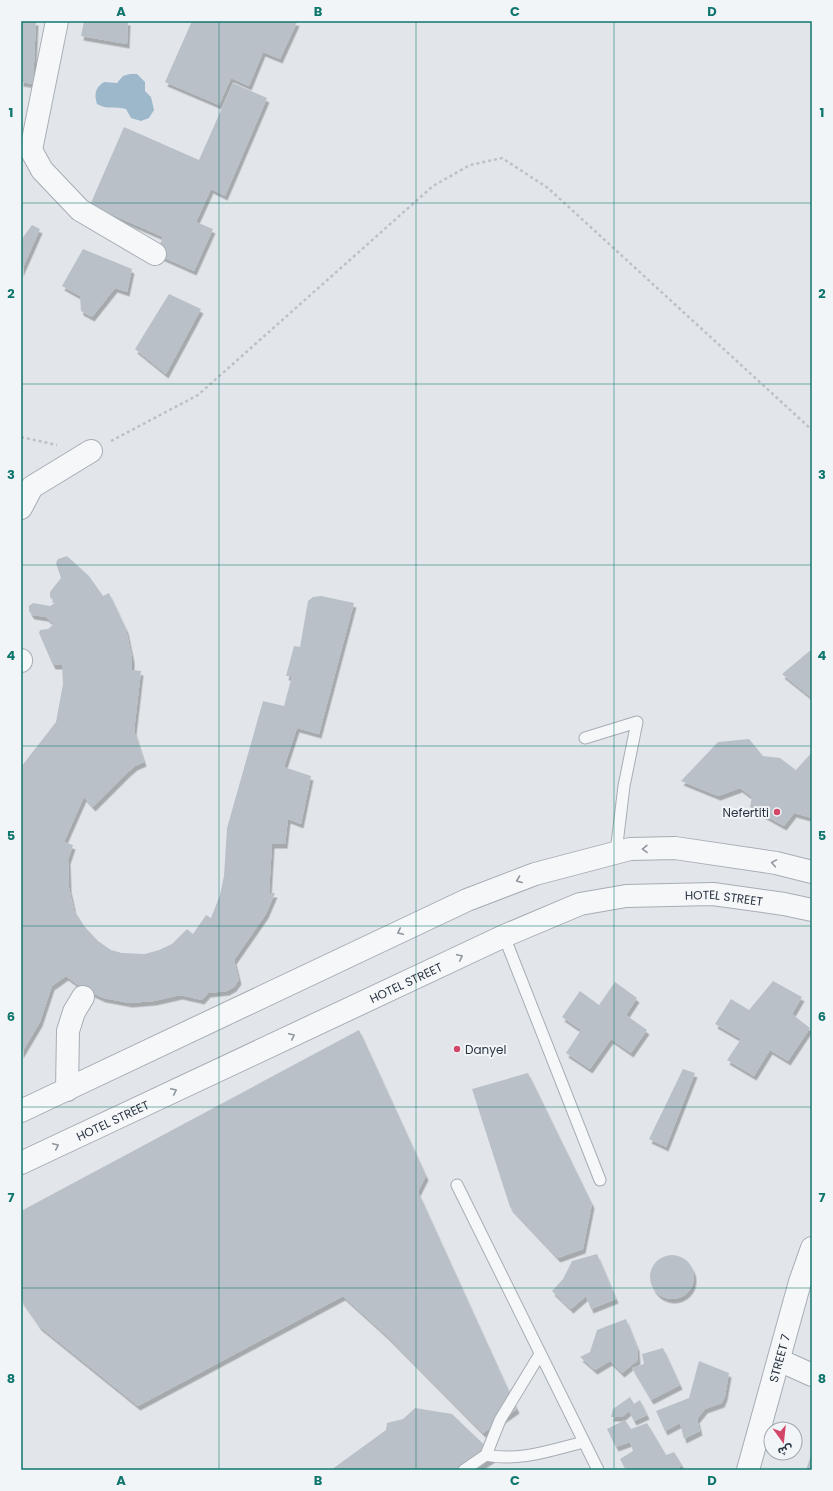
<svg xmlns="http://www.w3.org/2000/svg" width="833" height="1491" viewBox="0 0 833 1491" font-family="Poppins,'Noto Sans Arabic',sans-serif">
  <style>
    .water { fill: #9db7cb }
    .building { fill: #b9c0c8; filter: url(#shadow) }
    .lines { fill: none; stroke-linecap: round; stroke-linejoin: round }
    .service-casing { stroke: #a7adb5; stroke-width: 13 }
    .minor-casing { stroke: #a7adb5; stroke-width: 24 }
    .tertiary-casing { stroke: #a7adb5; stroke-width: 24 }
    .path { stroke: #bcc1c6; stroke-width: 2.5; stroke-dasharray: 3 3; stroke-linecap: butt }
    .service { stroke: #f5f7f9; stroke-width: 11 }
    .minor { stroke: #f5f7f9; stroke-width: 22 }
    .tertiary { stroke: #f5f7f9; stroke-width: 22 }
    .oneway { stroke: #90969e }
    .grid { fill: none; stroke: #0f766e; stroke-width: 1; stroke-opacity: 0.55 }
    .poi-dot { fill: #d24667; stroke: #f2f5f8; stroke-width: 1.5 }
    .labels { text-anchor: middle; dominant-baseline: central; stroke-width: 4; stroke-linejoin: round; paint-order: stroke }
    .poi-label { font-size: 12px; fill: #2a3543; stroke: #f2f5f8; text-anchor: end }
    .street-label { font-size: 12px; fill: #2a3543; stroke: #f2f5f8 }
    .neatline { fill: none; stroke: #0f766e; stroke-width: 1.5 }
    .grid-label { font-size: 13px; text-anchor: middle; font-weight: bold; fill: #0f766e }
  </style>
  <defs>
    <filter id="shadow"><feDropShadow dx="2.5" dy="4.5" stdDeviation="0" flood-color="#0004"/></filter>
  </defs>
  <rect width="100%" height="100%" fill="#e2e6eb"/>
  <path class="water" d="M130,74H137L145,82V91L151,97L154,110L149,118L141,121L131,118L126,109C115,106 107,110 97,104C94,94 95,88 104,82L117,83L123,76Z"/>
  <path class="building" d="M21,21H36L33,84L21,82Z
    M84,21H128L127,44L81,36Z
    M192,21H295L297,22L280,59L263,52L249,86L231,78L219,105L165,82Z
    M233,83L267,98L225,196L211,189L196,222L213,229L194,271L156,254L163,237L90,205L124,127L199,160Z
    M32,225L40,229L21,272V240Z
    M83,249L132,269L127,292L115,288L92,317L81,311L80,296L62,286Z
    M169,294L201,309L166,374L135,349Z
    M67,556L89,576L103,596L109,593L126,629L132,658V670L141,671L134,731L144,762L135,766L128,772L93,807L84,797L64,842L73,845L68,860L69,888L74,910L84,926L98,941L111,950L122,953L145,954L159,950L172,944L187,929L193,934L206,915L211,918L220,895L224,876L227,828L263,701L284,706L292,676H286L294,646L300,647L308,601L313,597L321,596L354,603L319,734L297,728L284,767L311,776L301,824L288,819L285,844H272L269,893H275L266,914L234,960L239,980L234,987L227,991L208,993L202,1000L180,995L154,1001L130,1003L103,998L82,988L66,976L52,986L40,1022L21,1054V767L56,722L63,684L62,665H53L39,633L40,630L48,629L54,624L46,617L32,615L29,611V606L33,603L50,606L55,603L50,597V592L61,578L56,563L58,559Z
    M812,649V698L782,674Z
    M749,739L763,756L780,758L796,770L812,752V818L794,813L784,826L750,807L752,797L740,788L718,796L681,781L718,742Z
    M773,981L802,997L792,1014L810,1028L788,1061L770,1050L754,1076L727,1060L741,1039L715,1024L731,999L749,1010Z
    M615,982L637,998L626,1015L647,1030L631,1053L611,1039L590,1069L566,1053L581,1030L562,1017L580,991L599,1005Z
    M359,1030L426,1176L418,1192L517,1409L483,1433L386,1335L343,1296L138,1406L39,1326L21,1300V1211Z
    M683,1069L695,1073L666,1147L649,1139Z
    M528,1073L592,1204L583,1249L558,1258L510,1207L472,1089Z
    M597,1254L616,1299L591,1309L586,1296L571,1309L552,1291L563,1279L572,1261Z
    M650 1277a22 22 0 1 1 44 0a22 22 0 1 1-44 0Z
    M626,1319L637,1347L638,1360L622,1373L610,1361L595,1370L580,1357L590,1352L597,1330Z
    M663,1348L680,1385L651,1400L632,1368L644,1364L642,1354Z
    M699,1361L729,1373L725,1396L722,1403L705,1409L697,1419L700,1431L684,1439L680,1423L665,1431L656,1411L689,1398Z
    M630,1397L634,1404L640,1400L647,1415L634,1421L629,1411L622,1417H611L613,1409Z
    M415,1408L452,1414L496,1456L474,1470H331L386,1430L387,1423L403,1419Z
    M625,1420L631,1429L647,1423L666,1455L674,1452L682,1465L676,1470H626L620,1459L633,1451L630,1442L616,1447L607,1429Z
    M812,1452V1470H806Z"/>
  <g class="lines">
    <defs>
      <path id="service" d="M585,738L637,722L624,786L616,852
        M504,936L600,1180
        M457,1185L598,1470
        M486,1455C520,1462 551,1450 584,1442
        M464,1470L486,1455L500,1420L540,1354"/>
      <g id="minor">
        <path d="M57,21L31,150L42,170L80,210L155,254"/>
        <path d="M21,508L32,487L91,451"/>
        <path d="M21,660V661"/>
        <path d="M67,1090L68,1031L74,1012L83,997"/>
        <path d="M779,1360L812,1375"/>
        <path id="s1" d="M748,1470L800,1282L812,1248"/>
      </g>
      <g id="tertiary">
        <path d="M21,1111L467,900L535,874L630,849L675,848L776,863L812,872"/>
        <path id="s2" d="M21,1163L504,936L580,904L626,896L713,894L784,904L812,910"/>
      </g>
    </defs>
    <use href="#service" class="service-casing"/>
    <use href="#minor" class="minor-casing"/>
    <use href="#tertiary" class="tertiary-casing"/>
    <path class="path" d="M21,437L57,445
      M111,441L198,395L433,186L470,165L502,158L548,188L812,430"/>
    <use href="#service" class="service"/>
    <use href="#minor" class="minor"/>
    <use href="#tertiary" class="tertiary"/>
  </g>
  <defs><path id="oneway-chevron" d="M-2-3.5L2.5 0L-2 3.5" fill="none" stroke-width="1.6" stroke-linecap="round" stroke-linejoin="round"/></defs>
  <g class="oneway">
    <use href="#oneway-chevron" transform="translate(645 849) rotate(179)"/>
    <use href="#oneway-chevron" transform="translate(774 863) rotate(-170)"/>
    <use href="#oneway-chevron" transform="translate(519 880) rotate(159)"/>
    <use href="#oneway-chevron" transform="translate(400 932) rotate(155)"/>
    <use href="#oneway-chevron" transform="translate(460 957) rotate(-25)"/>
    <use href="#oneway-chevron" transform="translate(292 1036) rotate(-25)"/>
    <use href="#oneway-chevron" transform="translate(174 1091) rotate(-25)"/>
    <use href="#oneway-chevron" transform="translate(56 1146) rotate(-25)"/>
  </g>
  <path class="grid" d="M219,21V1470M416,21V1470M614,21V1470M21,203H812M21,384H812M21,565H812M21,746H812M21,926H812M21,1107H812M21,1288H812"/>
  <g class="poi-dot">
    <circle cx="777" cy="812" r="4"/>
    <circle cx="457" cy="1049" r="4"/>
  </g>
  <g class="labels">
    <g class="poi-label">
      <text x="769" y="812">Nefertiti</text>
      <text x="465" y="1049" text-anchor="start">Danyel</text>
    </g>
    <g class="street-label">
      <text stroke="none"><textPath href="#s2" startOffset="761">HOTEL STREET</textPath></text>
      <text stroke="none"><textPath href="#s2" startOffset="425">HOTEL STREET</textPath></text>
      <text stroke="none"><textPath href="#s2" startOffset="101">HOTEL STREET</textPath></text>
      <text stroke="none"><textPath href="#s1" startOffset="116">STREET 7</textPath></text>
    </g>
  </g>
  <rect width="833" height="1491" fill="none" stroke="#f2f5f8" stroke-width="44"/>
  <g transform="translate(783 1441) rotate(165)"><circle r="19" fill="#f2f5f8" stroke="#a2a8b0"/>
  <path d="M0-3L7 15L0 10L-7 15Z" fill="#d24667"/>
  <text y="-6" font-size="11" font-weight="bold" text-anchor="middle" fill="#2a3543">ش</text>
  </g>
  <rect x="22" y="22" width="789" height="1447" class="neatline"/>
  <g class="grid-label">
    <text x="121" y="16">A</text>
    <text x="318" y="16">B</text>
    <text x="515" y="16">C</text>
    <text x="712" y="16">D</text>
    <text x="11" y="117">1</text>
    <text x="822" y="117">1</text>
    <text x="11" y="298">2</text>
    <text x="822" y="298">2</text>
    <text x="11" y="479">3</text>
    <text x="822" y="479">3</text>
    <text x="11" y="660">4</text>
    <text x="822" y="660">4</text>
    <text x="11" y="840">5</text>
    <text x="822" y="840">5</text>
    <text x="11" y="1021">6</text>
    <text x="822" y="1021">6</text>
    <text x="11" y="1202">7</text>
    <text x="822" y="1202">7</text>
    <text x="11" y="1383">8</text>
    <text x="822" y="1383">8</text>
    <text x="121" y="1485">A</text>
    <text x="318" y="1485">B</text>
    <text x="515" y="1485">C</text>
    <text x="712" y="1485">D</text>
  </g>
</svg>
